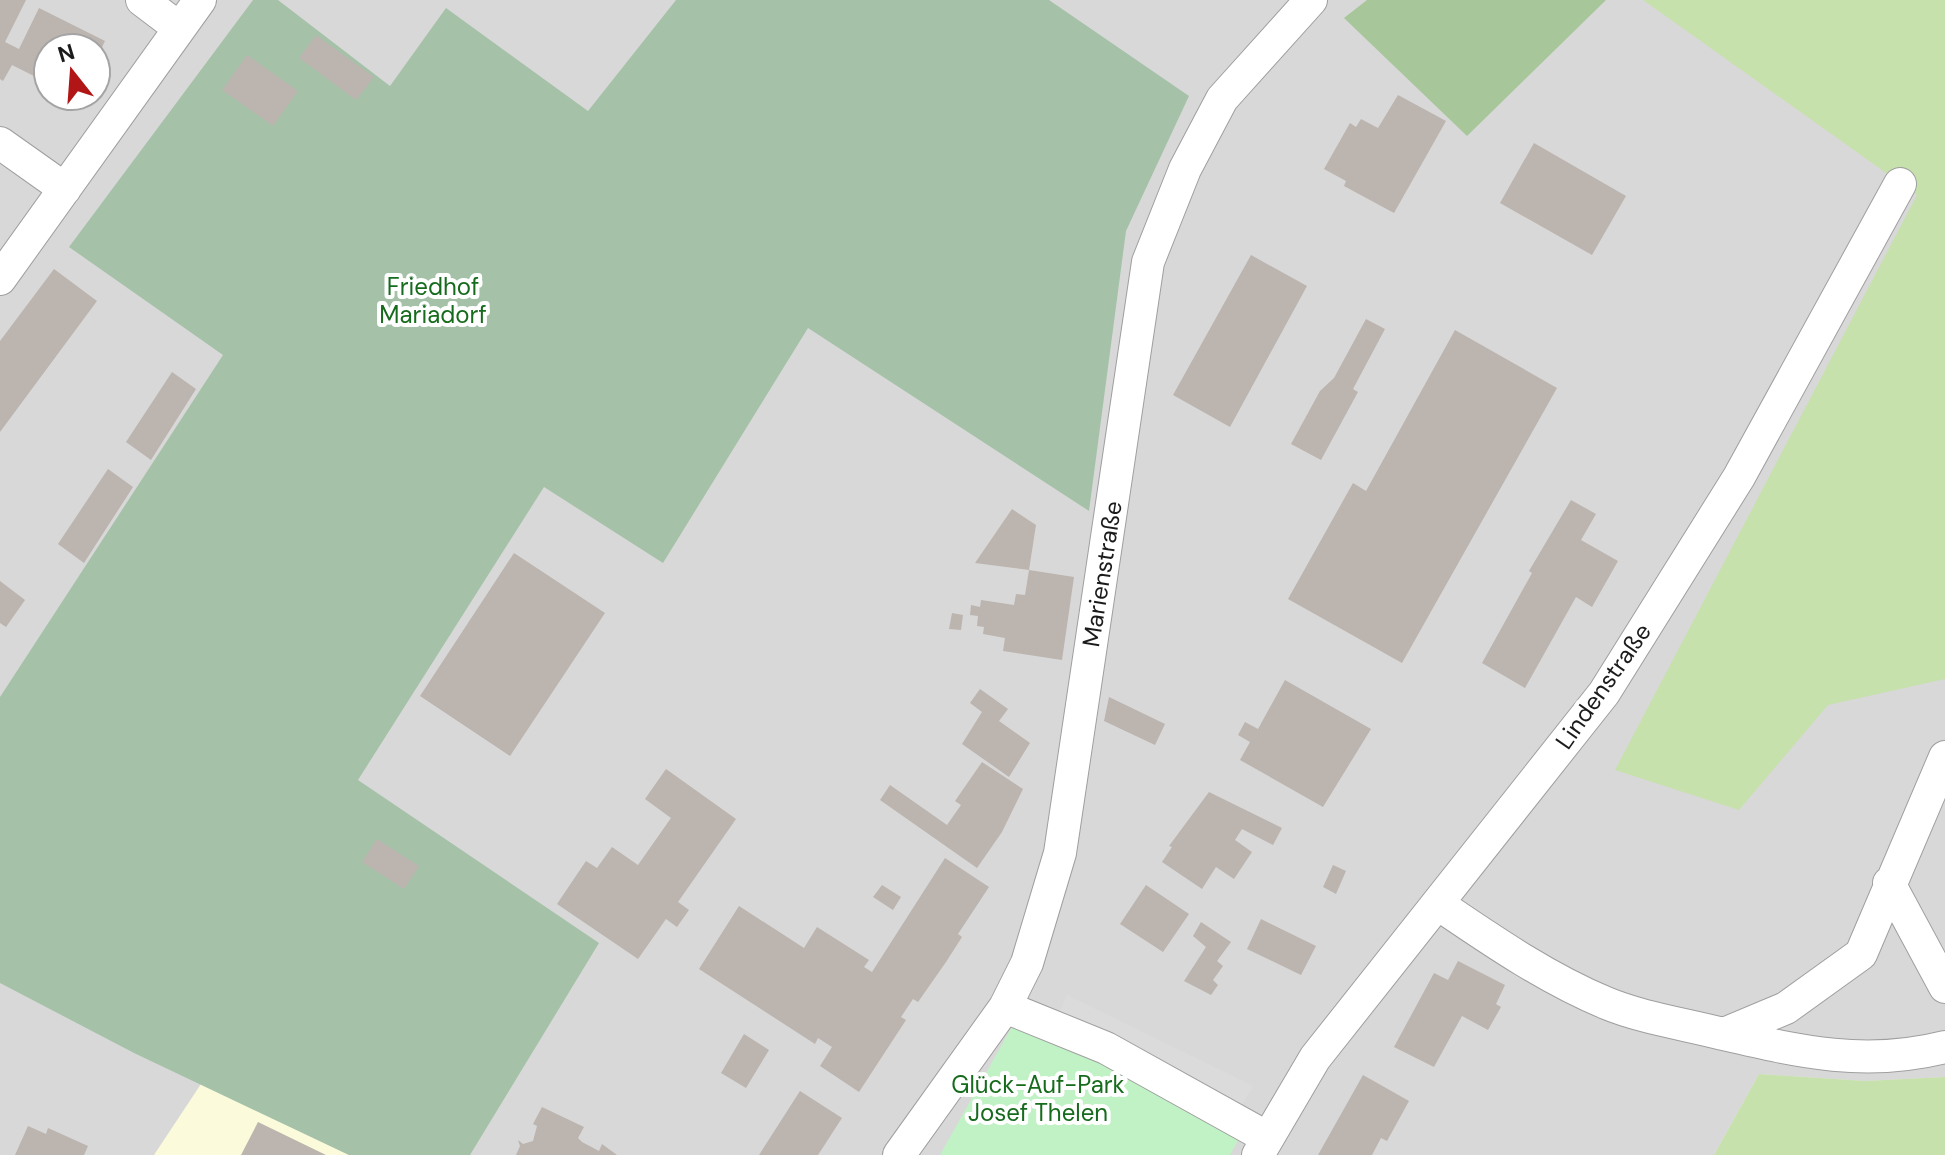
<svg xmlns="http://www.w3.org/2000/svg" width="1945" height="1155" viewBox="0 0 1945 1155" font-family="'DM Sans',sans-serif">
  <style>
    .residential { fill: #d9d8d8; fill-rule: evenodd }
    .education { fill: #fbfbdb }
    .grass { fill: #c6e1ac }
    .forest { fill: #a7c69a }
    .cemetery { fill: #a5c2a9 }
    .park { fill: #c1f2c5 }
    .parking { fill: #dbdbdb }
    .building { fill: #bbb4af }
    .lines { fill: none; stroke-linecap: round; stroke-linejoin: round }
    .minor-casing { stroke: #9f9f9f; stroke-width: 34 }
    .minor { stroke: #fff; stroke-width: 32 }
    .labels { text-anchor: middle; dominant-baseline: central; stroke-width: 8; stroke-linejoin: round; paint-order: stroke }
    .park-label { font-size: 24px; fill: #166b1d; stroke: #fff }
    .street-label { font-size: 24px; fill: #1b1b1b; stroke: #fff }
  </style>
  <rect width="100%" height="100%" fill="#ebe8e1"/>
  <path class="residential" d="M0,0H1945V1077L1865,1081L1759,1074L1714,1155H0ZM48,48H96V96H48Z"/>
  <path class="education" d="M201,1084L349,1155H154Z"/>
  <path class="grass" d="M1643,0H1945V679L1828,705L1739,810L1615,770L1917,195Z
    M1759,1074L1865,1081L1945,1077V1155H1714Z"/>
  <path class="forest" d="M1367,0H1606L1467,136L1344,18Z"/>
  <path class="cemetery" d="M253,0H278L390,86L446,8L588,111L676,0H1049L1189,96L1126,231L1089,511L808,328L663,563L544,487L358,780L599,943L470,1155H349L134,1053L0,983V697L223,355L69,247Z"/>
  <path class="park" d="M1014,1023L1243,1131L1230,1155H940Z"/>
  <path class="parking" d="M1067,995L1253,1086L1242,1105L1057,1018Z"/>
  <path class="building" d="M0,0H26L5,42L19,49L39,8L105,41L96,59V48H48V83L12,65L3,81L0,79Z
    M316,35L374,77L356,100L299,58Z
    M247,55L298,91L273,126L222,90Z
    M96,74L103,77L96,92Z
    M1398,95L1446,121L1394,213L1344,186L1346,181L1324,169L1350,123L1356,127L1361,119L1378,128Z
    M74,96H94L91,104Z
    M1534,143L1626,196L1592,255L1500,203Z
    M1251,255L1307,286L1230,427L1173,395Z
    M54,269L97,301L0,432V341Z
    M1366,319L1385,329L1353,389L1358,392L1321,460L1291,444L1320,391L1334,378Z
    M1455,330L1557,388L1402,663L1288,599L1353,483L1366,491Z
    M172,372L196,389L151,460L126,442Z
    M108,469L133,487L84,563L58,544Z
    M1571,500L1596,514L1581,540L1618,561L1592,607L1576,597L1525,688L1482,663L1532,573L1529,571Z
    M1012,509L1036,525L1029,570L1074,577L1062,660L1003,651L1005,638L983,634L984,627L977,626L978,616L970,615L971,605L980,607L981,600L1014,605L1016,594L1025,595L1029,570L975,563Z
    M514,553L605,613L510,756L420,696Z
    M0,581L25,600L6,627L0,623Z
    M952,613L963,615L961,630L949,629Z
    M1285,680L1371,729L1323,807L1240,760L1250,742L1238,735L1245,722L1258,729Z
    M980,689L1008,709L999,721L1030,743L1009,777L962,744L982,712L970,703Z
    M1109,697L1165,724L1155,745L1104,721Z
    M982,762L1023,789L1002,832L977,868L880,800L890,785L947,825L961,805L955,801Z
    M666,769L736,819L678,902L689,910L677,927L666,919L638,959L557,904L586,861L597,868L612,847L638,865L671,818L645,799Z
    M1209,792L1282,828L1273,845L1242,829L1235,840L1252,852L1234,879L1216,867L1202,889L1162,862L1172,847L1169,846Z
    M377,839L419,866L404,889L362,862Z
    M945,858L989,887L958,934L962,937L946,962L918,1002L913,999L901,1017L906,1020L859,1092L820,1066L832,1047L818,1038L815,1044L699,969L739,906L804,948L817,927L869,960L864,967L872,972Z
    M1333,865L1346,871L1336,894L1323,887Z
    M882,885L901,897L893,910L873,897Z
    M1146,885L1189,914L1163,952L1120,924Z
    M1261,919L1316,946L1301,975L1247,949Z
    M1201,922L1231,942L1217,961L1223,966L1213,980L1218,985L1211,995L1184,981L1206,947L1193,936Z
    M1458,961L1505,985L1496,1004L1501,1007L1488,1030L1462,1016L1434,1067L1394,1047L1434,973L1448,980Z
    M744,1034L769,1050L746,1088L721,1073Z
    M1363,1075L1409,1101L1387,1141L1381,1138L1372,1155H1318Z
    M800,1091L842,1118L818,1155H759Z
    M542,1107L584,1127L578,1138L582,1142L599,1151L602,1144L617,1155H516L520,1146L518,1140L523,1144L533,1141L537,1126L533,1124Z
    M258,1122L326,1155H241Z
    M28,1126L46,1134L48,1128L88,1146L84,1155H15Z"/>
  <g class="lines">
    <defs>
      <path id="minor" d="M142,0L179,28
        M0,143L65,189
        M0,279L200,0
        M1889,883L1945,987
        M1438,904C1491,940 1546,978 1606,1003C1642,1018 1685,1024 1723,1034C1801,1052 1866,1067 1945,1047
        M1005,1007L1106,1048L1268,1138
        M1724,1034L1786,1008L1861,954L1945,757
        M899,1155L1005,1007L1027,963L1060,853L1148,262L1185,169L1222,99L1311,0
        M1258,1155L1315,1058L1604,693L1739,477L1900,184"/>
    </defs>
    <use href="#minor" class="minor-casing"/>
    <use href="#minor" class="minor"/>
  </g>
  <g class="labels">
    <g class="park-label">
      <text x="433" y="286">Friedhof<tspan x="433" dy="28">Mariadorf</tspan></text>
      <text x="1038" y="1084">Glück-Auf-Park<tspan x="1038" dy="28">Josef Thelen</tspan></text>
    </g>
    <g class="street-label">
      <text transform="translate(1102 574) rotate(-81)">Marienstraße</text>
      <text transform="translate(1603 686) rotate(-55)">Lindenstraße</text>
    </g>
  </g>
  <g transform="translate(72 72) rotate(343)"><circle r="38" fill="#ffffff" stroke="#a4a4a4" stroke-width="2"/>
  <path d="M0-6L14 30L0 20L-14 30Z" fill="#b11515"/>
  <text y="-12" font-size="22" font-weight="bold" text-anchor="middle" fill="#1b1b1b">N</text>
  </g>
</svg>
